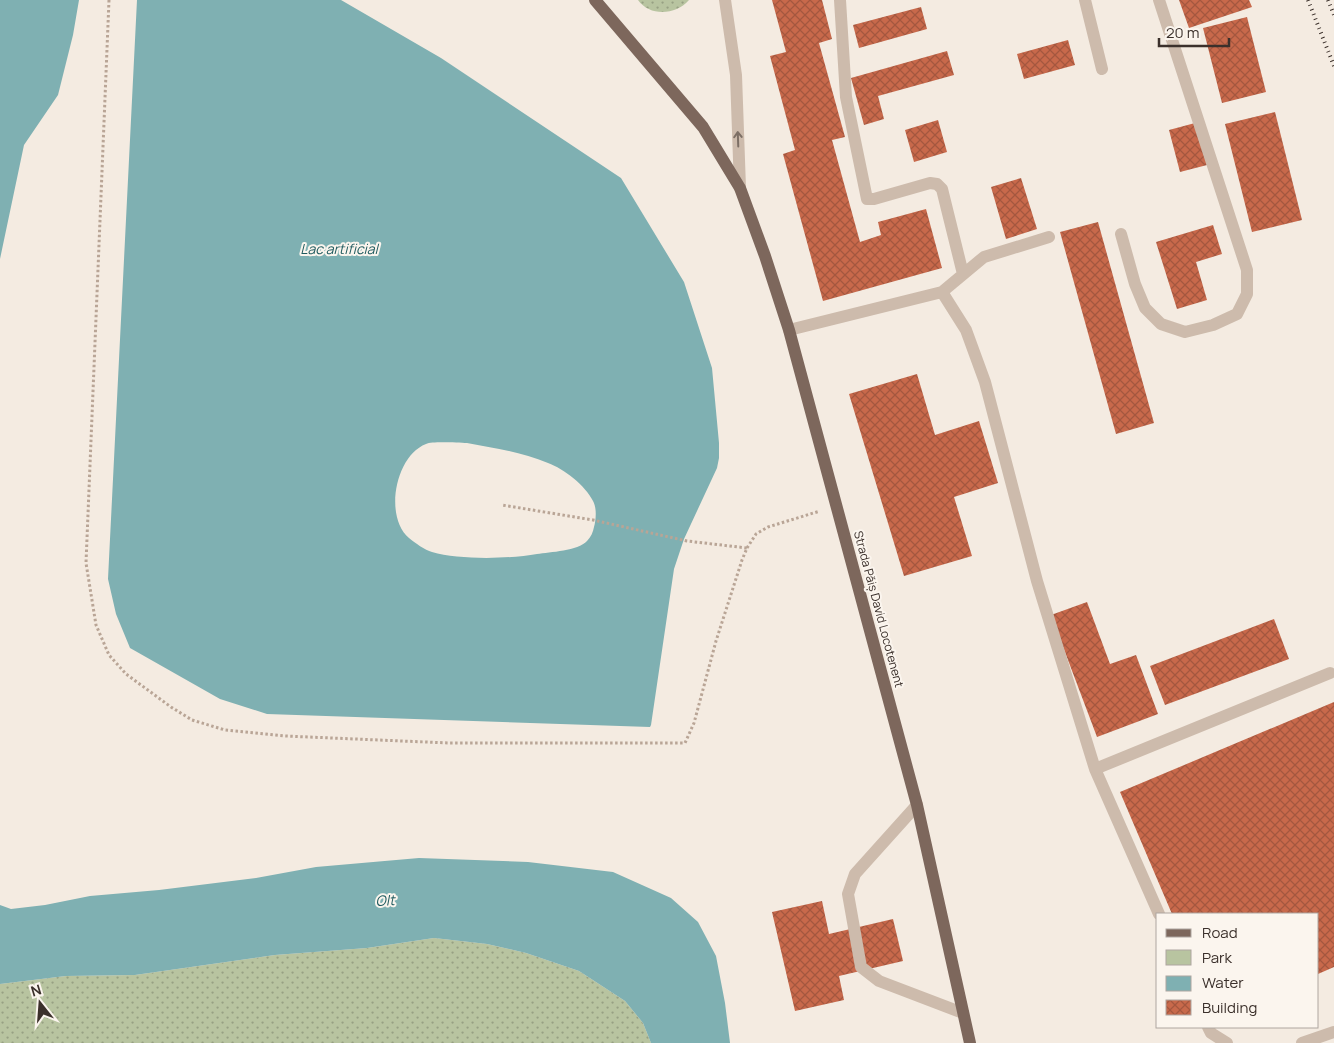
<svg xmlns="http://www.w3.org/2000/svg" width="1334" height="1043" viewBox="0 0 1334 1043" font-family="Manrope,sans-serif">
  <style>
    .green { fill: url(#green-dots) }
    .water { fill: #7fb0b2; fill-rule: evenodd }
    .building { fill: url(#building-cross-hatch) }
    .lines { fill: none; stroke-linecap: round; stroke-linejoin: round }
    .path { stroke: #b9a596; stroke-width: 3; stroke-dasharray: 2.5 2.5; stroke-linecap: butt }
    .minor { stroke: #cdbbac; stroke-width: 12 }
    .major { stroke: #7d675c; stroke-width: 12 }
    .rail { stroke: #3b302b; stroke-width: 4; stroke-dasharray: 1 4; stroke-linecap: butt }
    .oneway { stroke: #7d6f65 }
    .labels { text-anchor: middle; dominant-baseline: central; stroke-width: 4; stroke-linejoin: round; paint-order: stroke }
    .street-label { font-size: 12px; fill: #3b302b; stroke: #fbf5ee }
    .water-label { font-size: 14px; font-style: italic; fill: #1f5a5e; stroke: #fbf5ee }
  </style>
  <defs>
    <pattern id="green-dots" width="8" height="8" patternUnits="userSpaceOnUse" patternTransform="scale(1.25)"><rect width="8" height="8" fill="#b8c4a0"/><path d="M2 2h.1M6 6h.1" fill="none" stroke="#97a083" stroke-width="1.8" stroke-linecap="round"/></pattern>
    <pattern id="building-cross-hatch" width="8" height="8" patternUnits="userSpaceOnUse" patternTransform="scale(1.25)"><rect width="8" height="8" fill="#c8694b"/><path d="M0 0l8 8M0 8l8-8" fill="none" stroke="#a4573f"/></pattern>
  </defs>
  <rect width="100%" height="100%" fill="#f4ebe1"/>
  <path class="green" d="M638,0H689C676,15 650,17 638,0Z
    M434,938L487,944L526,953L579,971L625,1001L643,1023L651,1043H0V984L66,976L135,975L275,955L367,948Z"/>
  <path class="water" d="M0,0H79L73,35L58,95L24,145L0,259Z
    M137,0H341L441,58L621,178L684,282L712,368L719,443V458L717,468L684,539L674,569L651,725L650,727L267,714L220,699L130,648L116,614L108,579ZM467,443C494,448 522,452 548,463C564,469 585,485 593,501C597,508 596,520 594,527C593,532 591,537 587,541C578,551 550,552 537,554C509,559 459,560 432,552C425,550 415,543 409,538C384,517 395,456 426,444C433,441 458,443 467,443Z
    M419,858L528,862L613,872L671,898L698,922L716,956L725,1003L730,1043H651L643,1023L625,1001L579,971L526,953L487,944L434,938L367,948L275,955L135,975L66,976L0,984V905L11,909L45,905L90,896L159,890L256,878L316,867Z"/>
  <path class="building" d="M772,0H822L832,39L819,43L845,137L832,140L860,242L881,235L878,222L926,209L942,268L823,301L783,154L795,150L770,56L786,52Z
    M1179,0H1249L1252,7L1189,28Z
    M921,7L927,29L859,48L853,25Z
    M1247,17L1266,92L1222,103L1203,28Z
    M1068,40L1075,65L1024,79L1017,54Z
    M947,51L954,75L878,96L884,119L864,125L851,78Z
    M1275,112L1302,220L1252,232L1225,124Z
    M938,120L947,152L914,162L905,130Z
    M1195,123L1207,165L1180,172L1169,130Z
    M1021,178L1037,229L1006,239L991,187Z
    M1098,222L1154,423L1116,434L1060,232Z
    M1213,225L1222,254L1196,262L1207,300L1177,309L1156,242Z
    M917,374L935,435L979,421L998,483L954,497L972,556L904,576L849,394Z
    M1087,602L1110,664L1136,655L1158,714L1097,737L1051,615Z
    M1274,619L1289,659L1165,705L1150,666Z
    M1334,702V967L1318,974V914H1172L1120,792Z
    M822,901L829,934L893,919L903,961L839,976L844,1000L795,1011L772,912Z"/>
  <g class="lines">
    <path class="path" d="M109,0L86,563L96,625L109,655L126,674L171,707L192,720L225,730L285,736L449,743H685L694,723L716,641L742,560L747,548L687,541L593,520L502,505
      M747,548L756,534L768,527L820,511"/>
    <path class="minor" d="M725,0L736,75L740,188
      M840,0L846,97L867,199H874L930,183L937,184L942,189L963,274
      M1085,0L1102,69
      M1121,234L1135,284L1145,308L1161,324L1185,332L1213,325L1237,314L1247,294V270L1159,0
      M942,292L966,330L985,382L1037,581L1095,769L1159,914
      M789,330L942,292L984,257L1049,237
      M1095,769L1330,673
      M917,805L855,874L848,894L861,967L879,981L963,1013
      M1208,1027L1211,1033L1227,1043
      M1302,1043L1334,1032"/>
    <path class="major" d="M595,0L703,127L740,188L765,256L789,330L917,805L970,1043"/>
    <path class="rail" d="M1308,0L1334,66
      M1328,0L1334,15"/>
  </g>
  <defs><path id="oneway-shaft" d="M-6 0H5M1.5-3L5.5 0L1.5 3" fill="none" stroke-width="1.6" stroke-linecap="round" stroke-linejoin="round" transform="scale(1.25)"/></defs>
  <use class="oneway" href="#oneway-shaft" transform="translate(738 139) rotate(-92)"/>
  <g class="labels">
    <g class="street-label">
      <text transform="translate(879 609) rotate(75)">Strada Păiș David Locotenent</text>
    </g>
    <g class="water-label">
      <text x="339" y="248">Lac artificial</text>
      <text transform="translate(385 900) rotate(-3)">Olt</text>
    </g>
  </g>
  <rect x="1156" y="913" width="162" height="115" fill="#fbf5ee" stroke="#aea6a0"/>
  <rect x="1166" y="929" width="25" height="8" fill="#7d675c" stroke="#aea6a0"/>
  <text x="1202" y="938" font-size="15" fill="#3b302b">Road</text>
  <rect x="1166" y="950" width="25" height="15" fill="#b8c4a0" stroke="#aea6a0"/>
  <text x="1202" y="963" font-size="15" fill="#3b302b">Park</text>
  <rect x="1166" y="976" width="25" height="15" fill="#7fb0b2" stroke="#aea6a0"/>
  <text x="1202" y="988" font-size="15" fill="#3b302b">Water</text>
  <rect x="1166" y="1000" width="25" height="15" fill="url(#building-cross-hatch)" stroke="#aea6a0"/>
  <text x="1202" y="1013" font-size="15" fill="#3b302b">Building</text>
  <g transform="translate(40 1003) rotate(343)" stroke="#fbf5ee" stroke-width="4" paint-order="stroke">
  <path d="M0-4L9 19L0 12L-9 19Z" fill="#3b302b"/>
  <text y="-8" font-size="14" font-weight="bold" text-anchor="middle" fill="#3b302b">N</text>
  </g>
  <path d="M1159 38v8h70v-8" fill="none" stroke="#3b302b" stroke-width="2.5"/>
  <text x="1166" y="38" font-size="15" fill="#3b302b" stroke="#fbf5ee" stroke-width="4" paint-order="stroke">20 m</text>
</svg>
